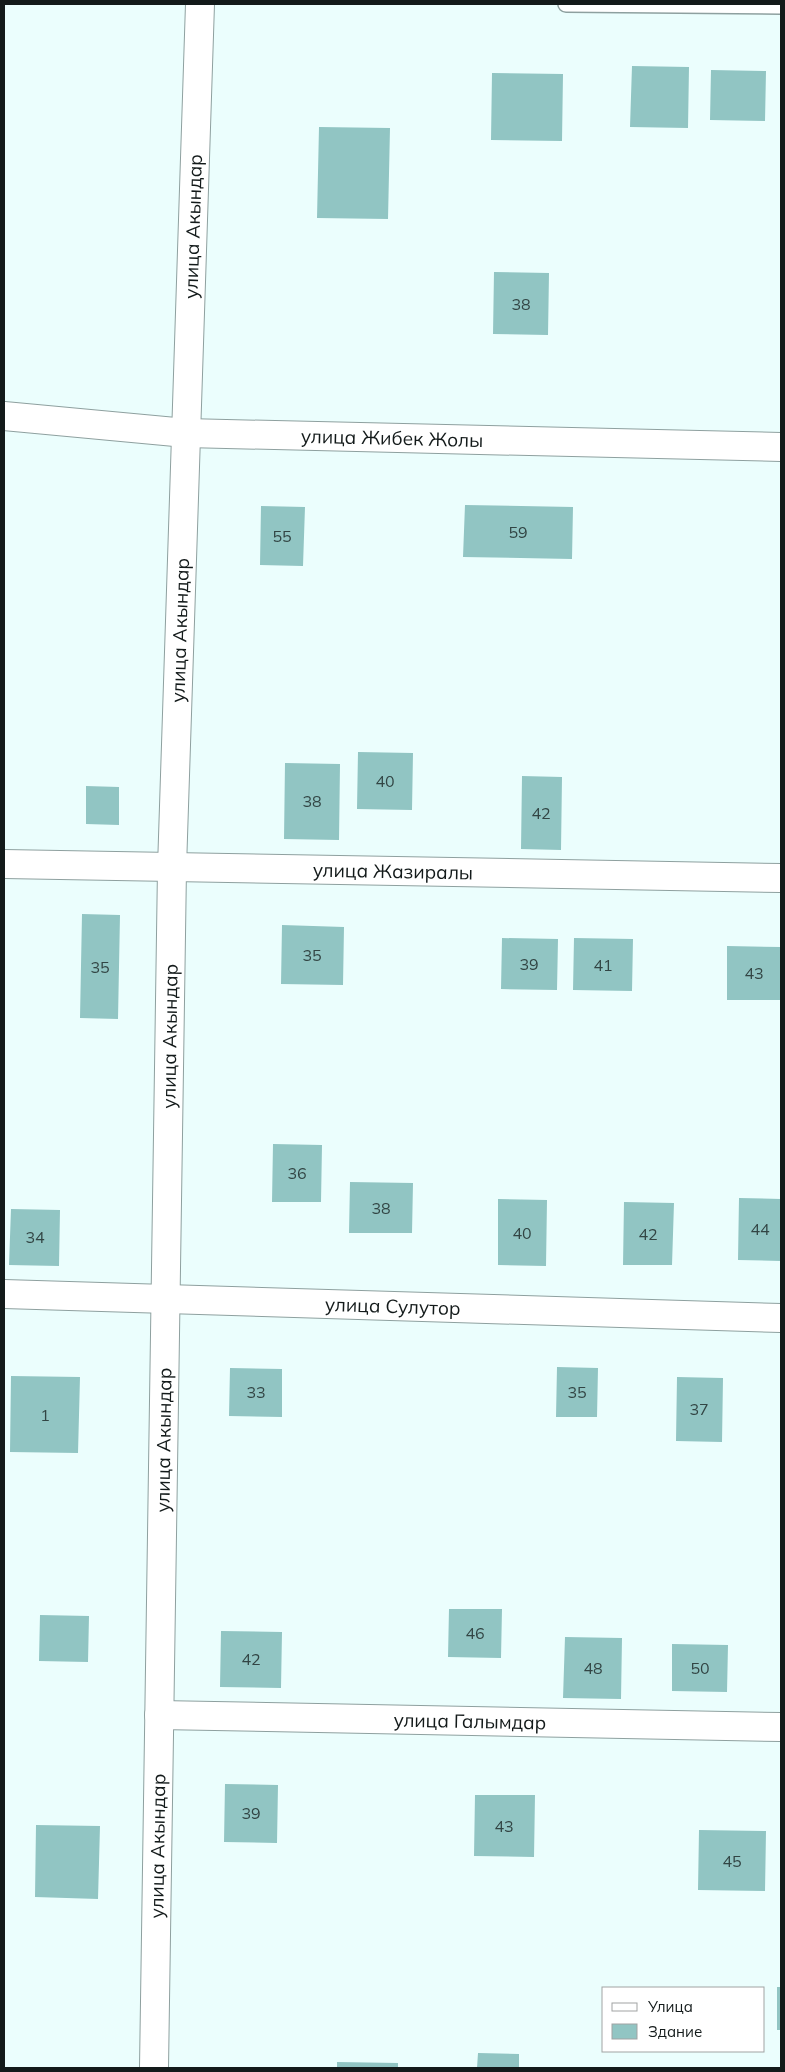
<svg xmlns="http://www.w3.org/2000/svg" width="785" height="2072" viewBox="0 0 785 2072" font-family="Mulish,sans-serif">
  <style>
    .building { fill: #91c5c3 }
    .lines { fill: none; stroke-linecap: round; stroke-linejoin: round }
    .service-casing { stroke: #8ea09f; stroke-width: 18 }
    .minor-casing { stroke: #8ea09f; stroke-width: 30 }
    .service { stroke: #fff; stroke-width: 15 }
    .minor { stroke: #fff; stroke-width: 28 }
    .labels { text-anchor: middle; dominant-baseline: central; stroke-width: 4; stroke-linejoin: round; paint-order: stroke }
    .number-label { font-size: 16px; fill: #324544 }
    .street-label { font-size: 19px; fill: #131a1a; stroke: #fff }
  </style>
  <rect width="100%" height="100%" fill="#ebfefd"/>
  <path class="building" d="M632,66L689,67L688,128L630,127Z
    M711,70L766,71L765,121L710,120Z
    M492,73L563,74L562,141L491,140Z
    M319,127L390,128L388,219L317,218Z
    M494,272L549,273L548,335L493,334Z
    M465,505L573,507L572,559L463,557Z
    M261,506L305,507L303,566L260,565Z
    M358,752L413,753L412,810L357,809Z
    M285,763L340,764L339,840L284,839Z
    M522,776L562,777L561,850L521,849Z
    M86,786L119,787V825L86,824Z
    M82,914L120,915L118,1019L80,1018Z
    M282,925L344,927L343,985L281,984Z
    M502,938L558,939L557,990L501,989Z
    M574,938L633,939L632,991L573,990Z
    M727,946L781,947V1000H727Z
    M273,1144L322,1145L321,1202H272Z
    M350,1182L413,1183L412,1233H349Z
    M739,1198L781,1199V1261L738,1260Z
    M498,1199L547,1200L546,1266L498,1265Z
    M624,1202L674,1203L672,1265H623Z
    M11,1209L60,1210L59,1266L9,1265Z
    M557,1367L598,1368L597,1417H556Z
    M230,1368L282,1369V1417L229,1416Z
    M11,1376L80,1377L78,1453L10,1452Z
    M677,1377L723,1378L722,1442L676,1441Z
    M449,1609H502L501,1658L448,1657Z
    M40,1615L89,1616L88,1662L39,1661Z
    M221,1631L282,1632L281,1688L220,1687Z
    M565,1637L622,1638L621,1699L563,1698Z
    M672,1644L728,1645L727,1692L672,1691Z
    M225,1784L278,1785L277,1843L224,1842Z
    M475,1795H535L534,1857L474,1856Z
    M36,1825L100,1826L98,1899L35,1897Z
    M699,1830L766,1831L765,1891L698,1890Z
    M777,1987H781V2030H777Z
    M478,2053L519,2054V2068H477Z
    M337,2062L398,2063V2068H337Z"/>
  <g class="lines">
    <defs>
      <path id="service" d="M566,4L781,6"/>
      <g id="minor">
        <path id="s1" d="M4,416L186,433L781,447"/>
        <path id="s2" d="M4,864L781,878"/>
        <path id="s3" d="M4,1294L781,1318"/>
        <path id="s4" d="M159,1715L781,1727"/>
        <path id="s5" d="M154,2068L172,868L200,4"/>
      </g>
    </defs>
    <use href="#service" class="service-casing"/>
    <use href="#minor" class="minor-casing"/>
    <use href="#service" class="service"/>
    <use href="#minor" class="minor"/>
  </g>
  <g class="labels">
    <g class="number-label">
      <text x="521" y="304">38</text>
      <text x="518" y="532">59</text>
      <text x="282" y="536">55</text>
      <text x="385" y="781">40</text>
      <text x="312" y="801">38</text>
      <text x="541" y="813">42</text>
      <text x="312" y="955">35</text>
      <text x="529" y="964">39</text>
      <text x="603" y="965">41</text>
      <text x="100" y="967">35</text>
      <text x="754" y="973">43</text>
      <text x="297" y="1173">36</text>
      <text x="381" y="1208">38</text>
      <text x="760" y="1229">44</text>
      <text x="522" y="1233">40</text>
      <text x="648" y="1234">42</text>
      <text x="35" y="1237">34</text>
      <text x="256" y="1392">33</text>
      <text x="577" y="1392">35</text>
      <text x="699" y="1409">37</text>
      <text x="45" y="1415">1</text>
      <text x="475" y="1633">46</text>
      <text x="251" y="1659">42</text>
      <text x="593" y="1668">48</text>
      <text x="700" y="1668">50</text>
      <text x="251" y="1813">39</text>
      <text x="504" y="1826">43</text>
      <text x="732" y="1861">45</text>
    </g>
    <g class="street-label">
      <text stroke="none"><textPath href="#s5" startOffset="1842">улица Акындар</textPath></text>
      <text stroke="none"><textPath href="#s1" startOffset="389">улица Жибек Жолы</textPath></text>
      <text stroke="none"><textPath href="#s5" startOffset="1438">улица Акындар</textPath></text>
      <text stroke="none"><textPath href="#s2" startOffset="389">улица Жазиралы</textPath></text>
      <text stroke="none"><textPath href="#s5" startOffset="1032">улица Акындар</textPath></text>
      <text stroke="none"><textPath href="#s3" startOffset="389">улица Сулутор</textPath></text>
      <text stroke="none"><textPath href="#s5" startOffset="628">улица Акындар</textPath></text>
      <text stroke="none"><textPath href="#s4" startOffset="311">улица Галымдар</textPath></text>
      <text stroke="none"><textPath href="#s5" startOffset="222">улица Акындар</textPath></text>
    </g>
  </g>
  <rect width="785" height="2072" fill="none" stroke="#131a1a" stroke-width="10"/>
  <rect x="602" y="1987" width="162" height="65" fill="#ffffff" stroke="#a1a3a3"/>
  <rect x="612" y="2003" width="25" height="8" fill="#ffffff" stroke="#a1a3a3"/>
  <text x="648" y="2012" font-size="15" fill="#131a1a">Улица</text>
  <rect x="612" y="2024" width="25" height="15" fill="#91c5c3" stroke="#a1a3a3"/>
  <text x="648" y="2037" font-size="15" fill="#131a1a">Здание</text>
</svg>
